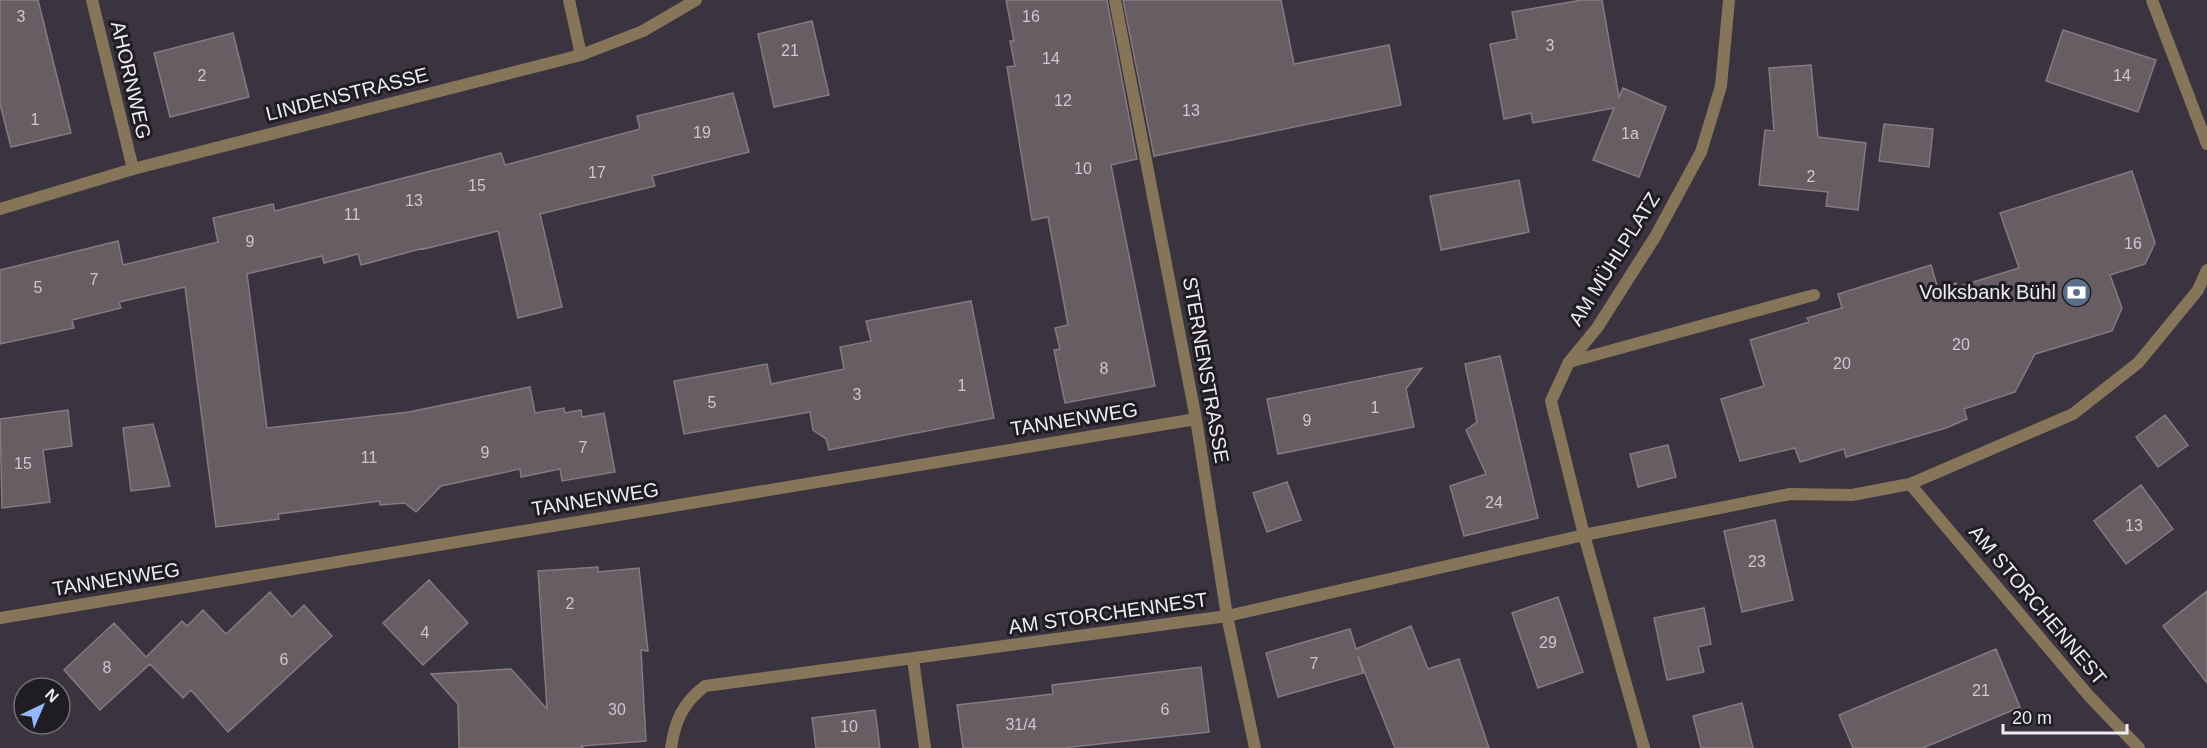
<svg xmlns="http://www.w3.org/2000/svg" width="2207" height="748" viewBox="0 0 2207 748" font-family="Arial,sans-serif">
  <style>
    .building { fill: #695d64; stroke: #867980; stroke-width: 1.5 }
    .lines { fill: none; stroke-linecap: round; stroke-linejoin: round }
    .lane { stroke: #867559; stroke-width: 12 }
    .street { stroke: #867559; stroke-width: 12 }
    .labels { text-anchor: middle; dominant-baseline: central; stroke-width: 6; stroke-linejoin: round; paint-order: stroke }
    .number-label { font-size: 16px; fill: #cdc8ce }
    .street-label { font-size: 20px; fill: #eeebf2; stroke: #1f1d22 }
    .poi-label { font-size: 20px; fill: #eeebf2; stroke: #1f1d22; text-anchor: end }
  </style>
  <rect width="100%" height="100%" fill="#39343f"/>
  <path class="building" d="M0,0H38L71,133L11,147L0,104Z
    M1006,0H1107L1137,159L1111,165L1155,386L1065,403L1054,350L1060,349L1055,328L1068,325L1048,217L1032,220L1007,67L1015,66L1010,41H1014Z
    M1123,0H1281L1294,64L1389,45L1401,105L1154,156Z
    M1582,0H1602L1619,97L1623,88L1666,107L1639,177L1593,160L1614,108L1533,123L1531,113L1504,119L1490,44L1517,39L1512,12Z
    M812,21L829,95L774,107L758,34Z
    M2063,30L2156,60L2138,112L2046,81Z
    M233,33L249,97L170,117L154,53Z
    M1811,65L1818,137L1866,143L1858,210L1826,206L1828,192L1759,185L1765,130L1774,131L1769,68Z
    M733,93L749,152L652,176L655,186L540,214L562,307L518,318L498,231L424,249V248L361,265L358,254L324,263L322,256L247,274L267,428L409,412L530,387L535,413L564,408L565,413L581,410L582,417L604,413L615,472L562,481L560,469L521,477L520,469L441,486L416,512L405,503L380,505V501L278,514L279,519L216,527L185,287L119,302L121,308L72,320L74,328L0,344V270L118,241L123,265L218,242L213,218L273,204L275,211L501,153L505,165L640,129L637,116Z
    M1884,124L1933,129L1929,167L1879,161Z
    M2132,171L2155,243L2145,264L2110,275L2122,308L2112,331L2035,354L2015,392L1964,409L1967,419L1946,428L1846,457L1844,449L1800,462L1795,448L1740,461L1721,399L1764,386L1750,340L1809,322L1807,318L1842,308L1838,294L1931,265L1938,289L1956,283L1957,287L2019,268L2000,213Z
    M1519,180L1529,232L1441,250L1430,196Z
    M971,301L994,418L829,450L826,439L813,430L810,412L684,434L674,381L767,364L771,384L844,369L840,347L871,341L866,321Z
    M1500,356L1538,518L1464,536L1450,486L1486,474L1466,430L1477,422L1465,364Z
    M1422,368L1406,389L1414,427L1278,454L1267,399Z
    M68,410L72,446L43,450L50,502L2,508L0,419Z
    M2165,415L2188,445L2158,467L2136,437Z
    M153,424L170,486L131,491L123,428Z
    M1668,445L1676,477L1638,487L1630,454Z
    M1287,482L1301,520L1267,532L1253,493Z
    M2141,485L2173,529L2126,564L2094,521Z
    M1775,520L1793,600L1742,612L1724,531Z
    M598,567V572L639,568L648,651L641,650L646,741L581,746L583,748H459L458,704L431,674L511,669L547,709L538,571Z
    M429,580L468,623L423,665L383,623Z
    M2207,591V683L2163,626Z
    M270,592L292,617L304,605L332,636L228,732L191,690L183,698L150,664L100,710L64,670L114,623L146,657L182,621L187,626L203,610L226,634Z
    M1558,597L1583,672L1538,688L1512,613Z
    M1704,608L1711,644L1698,647L1704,672L1667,680L1654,618Z
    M1411,626L1428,669L1459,659L1489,748H1395L1358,656L1363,673L1278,697L1266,653L1350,629L1356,649Z
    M1996,649L2020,707L1923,748H1853L1839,715Z
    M1201,667L1209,732L1062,748H963L957,705L1053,694L1052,685Z
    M1742,703L1753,748H1701L1693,716Z
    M875,710L880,748H816L812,718Z"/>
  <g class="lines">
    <path class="lane" d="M1569,362L1814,295"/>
    <path class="street" d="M92,0L133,169
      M569,0L581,55
      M1115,0L1196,419L1227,616L1255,748
      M2152,0L2207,144
      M0,209L133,169L581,55L643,31L696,0
      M1910,484L2089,696L2139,748
      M0,618L1196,419
      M913,659L925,748
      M671,748C675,720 683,703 705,686L1227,616L1584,535L1790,494L1852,495L1910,484L2073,414L2138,363L2198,290L2207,270
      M1644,748L1584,535L1551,401L1569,362L1597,328L1655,237L1701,152L1721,86L1729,0"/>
  </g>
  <defs>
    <symbol id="bank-disc" viewBox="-11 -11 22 22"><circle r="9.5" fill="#5c6f8a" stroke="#1f1d22"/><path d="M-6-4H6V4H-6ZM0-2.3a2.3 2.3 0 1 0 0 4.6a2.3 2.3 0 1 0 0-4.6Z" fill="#fff"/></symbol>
  </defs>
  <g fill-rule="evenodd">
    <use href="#bank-disc" x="2060" y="276" width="33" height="33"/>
  </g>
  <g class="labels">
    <g class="number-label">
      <text x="21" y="16">3</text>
      <text x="1031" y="16">16</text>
      <text x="1550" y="45">3</text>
      <text x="790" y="50">21</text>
      <text x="1051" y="58">14</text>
      <text x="202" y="75">2</text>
      <text x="2122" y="75">14</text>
      <text x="1063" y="100">12</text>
      <text x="1191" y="110">13</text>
      <text x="35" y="119">1</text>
      <text x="702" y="132">19</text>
      <text x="1630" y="133">1a</text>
      <text x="1083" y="168">10</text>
      <text x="597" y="172">17</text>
      <text x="1811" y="176">2</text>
      <text x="477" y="185">15</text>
      <text x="414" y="200">13</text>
      <text x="352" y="214">11</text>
      <text x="250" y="241">9</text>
      <text x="2133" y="243">16</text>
      <text x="94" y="279">7</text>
      <text x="38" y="287">5</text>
      <text x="1961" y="344">20</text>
      <text x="1842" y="363">20</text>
      <text x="1104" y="368">8</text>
      <text x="962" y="385">1</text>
      <text x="857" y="394">3</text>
      <text x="712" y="402">5</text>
      <text x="1375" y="407">1</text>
      <text x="1307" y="420">9</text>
      <text x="583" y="447">7</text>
      <text x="485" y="452">9</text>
      <text x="369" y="457">11</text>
      <text x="23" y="463">15</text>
      <text x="1494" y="502">24</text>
      <text x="2134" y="525">13</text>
      <text x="1757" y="561">23</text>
      <text x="570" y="603">2</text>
      <text x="425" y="632">4</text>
      <text x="1548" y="642">29</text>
      <text x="284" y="659">6</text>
      <text x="1314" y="663">7</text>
      <text x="107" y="667">8</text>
      <text x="1981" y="690">21</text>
      <text x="617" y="709">30</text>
      <text x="1165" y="709">6</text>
      <text x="1021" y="724">31/4</text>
      <text x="849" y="726">10</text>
    </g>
    <g class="street-label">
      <text transform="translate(131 80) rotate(77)">AHORNWEG</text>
      <text transform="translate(347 94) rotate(-14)">LINDENSTRASSE</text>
      <text transform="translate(1614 259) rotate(-58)">AM MÜHLPLATZ</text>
      <text transform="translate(1206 370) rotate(80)">STERNENSTRASSE</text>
      <text transform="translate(1074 419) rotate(-9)">TANNENWEG</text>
      <text transform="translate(595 499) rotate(-9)">TANNENWEG</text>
      <text transform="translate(116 579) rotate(-9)">TANNENWEG</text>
      <text transform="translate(2038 605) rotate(50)">AM STORCHENNEST</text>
      <text transform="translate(1108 613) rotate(-8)">AM STORCHENNEST</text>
    </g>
    <g class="poi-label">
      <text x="2056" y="292">Volksbank Bühl</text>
    </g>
  </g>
  <g transform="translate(42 706) rotate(44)"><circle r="28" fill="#1f1d22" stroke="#726f75" stroke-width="1.5"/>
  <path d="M0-4.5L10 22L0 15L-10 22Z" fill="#94b7fd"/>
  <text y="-9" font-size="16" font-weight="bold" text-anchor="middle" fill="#eeebf2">N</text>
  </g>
  <path d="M2003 724v9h124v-9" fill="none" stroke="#eeebf2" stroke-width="3"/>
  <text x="2012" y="724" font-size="18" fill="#eeebf2" stroke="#1f1d22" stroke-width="4.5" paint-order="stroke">20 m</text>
</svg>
